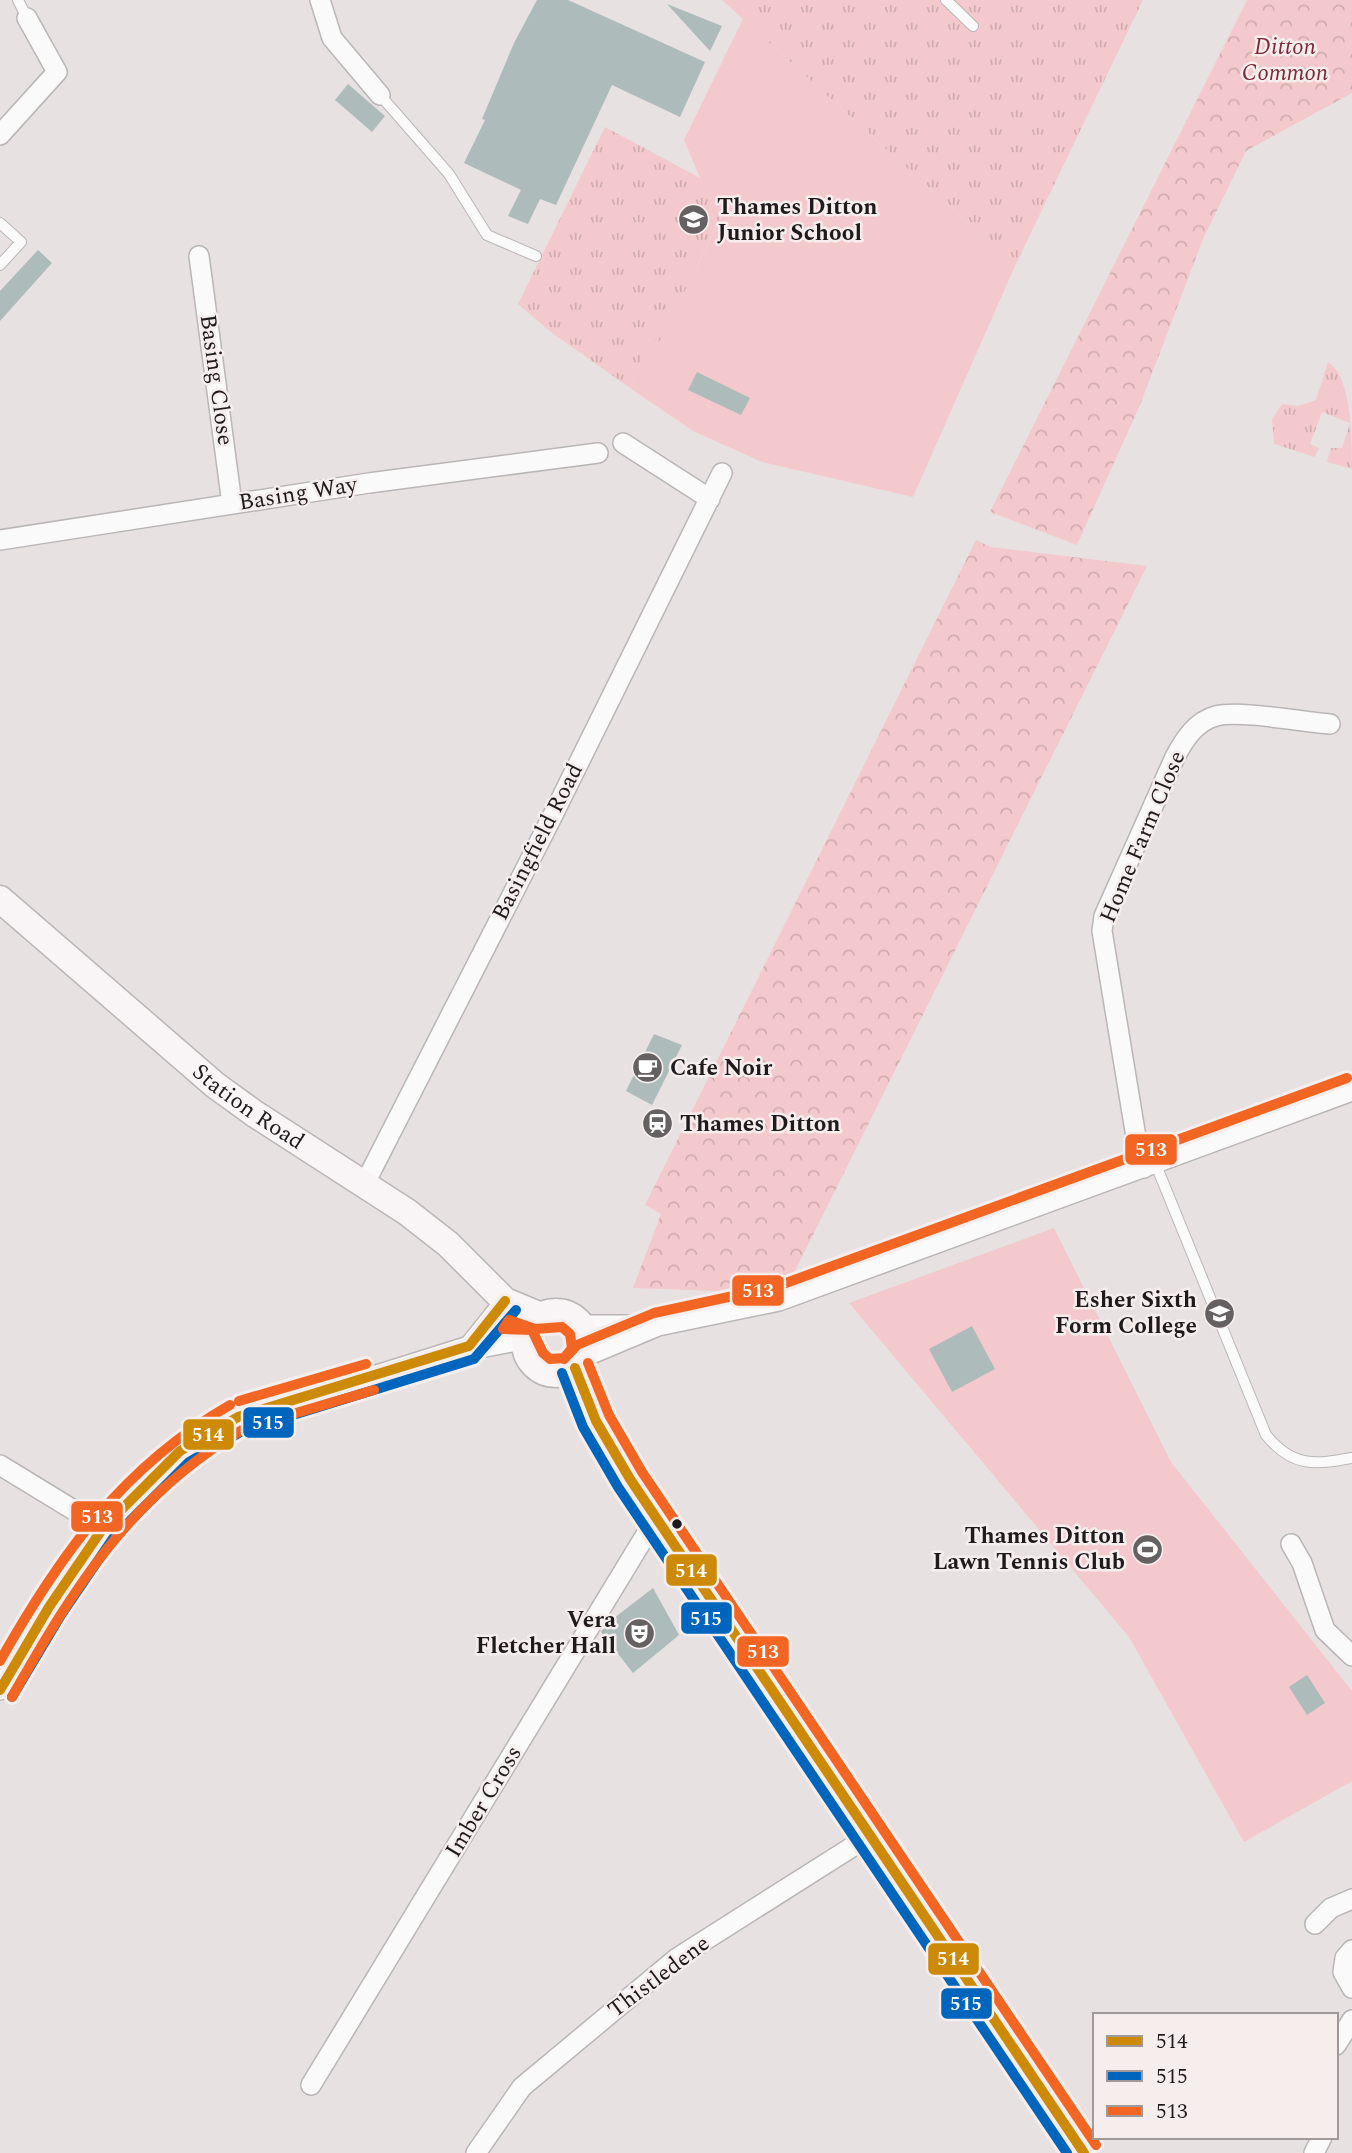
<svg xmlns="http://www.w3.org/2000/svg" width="1352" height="2153" viewBox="0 0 1352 2153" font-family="Spectral,serif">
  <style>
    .grass { fill: #f4c9cd }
    .forest { fill: url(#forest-crowns) }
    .park { fill: url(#park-tufts) }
    .building { fill: #adbbba }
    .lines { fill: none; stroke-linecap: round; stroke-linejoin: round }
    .lane-casing { stroke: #bab6b7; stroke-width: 12 }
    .street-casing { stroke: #bab6b7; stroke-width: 22 }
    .secondary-casing { stroke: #bab6b7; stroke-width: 29 }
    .lane { stroke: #fbfafb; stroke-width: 10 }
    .street { stroke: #fbfafb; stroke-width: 19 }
    .secondary { stroke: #f9f5f6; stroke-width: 26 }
    .bus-1-casing { stroke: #f6eded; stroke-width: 16 }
    .bus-2-casing { stroke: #f6eded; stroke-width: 16 }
    .bus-3-casing { stroke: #f6eded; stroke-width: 16 }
    .bus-1 { stroke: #cc8a06; stroke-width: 10 }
    .bus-2 { stroke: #0065bd; stroke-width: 10 }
    .bus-3 { stroke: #f26522; stroke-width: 10 }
    .bus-dot { fill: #1f1b1c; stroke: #f6eded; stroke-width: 2.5 }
    .labels { text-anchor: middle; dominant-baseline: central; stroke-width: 5; stroke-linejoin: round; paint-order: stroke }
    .park-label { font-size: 23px; font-style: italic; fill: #7d2a38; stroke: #f6eded }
    .poi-label { font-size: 23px; font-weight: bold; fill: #1f1b1c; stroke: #f6eded; text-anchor: start }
    .street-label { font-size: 23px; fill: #1f1b1c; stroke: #f6eded }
    .line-badge { stroke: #f6eded; stroke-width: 2.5 }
    .badge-label { font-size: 19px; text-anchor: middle; font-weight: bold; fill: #fff }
  </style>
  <defs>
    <pattern id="forest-crowns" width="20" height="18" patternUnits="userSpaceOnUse" patternTransform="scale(1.75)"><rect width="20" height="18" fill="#f4c9cd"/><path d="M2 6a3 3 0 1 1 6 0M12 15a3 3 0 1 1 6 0" fill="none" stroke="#d1acaf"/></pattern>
    <pattern id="park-tufts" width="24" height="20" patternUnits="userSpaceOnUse" patternTransform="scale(1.75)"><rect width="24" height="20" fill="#f4c9cd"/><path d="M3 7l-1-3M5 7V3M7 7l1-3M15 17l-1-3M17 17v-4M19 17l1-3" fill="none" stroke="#d1acaf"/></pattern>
  </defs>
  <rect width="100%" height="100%" fill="#e7e1e2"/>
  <path class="grass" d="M743,19L1015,266L913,497L762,462L693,431L630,388L650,337L660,340L732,196L700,178L684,140Z
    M1054,1228L1171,1462L1352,1691V1781L1244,1842L1129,1637L849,1303Z"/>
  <path class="forest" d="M1247,0H1352V93L1246,151L1203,239L1140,405L1077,545L990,512Z
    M976,540L991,547L1147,566L793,1275L716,1291L633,1288L661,1214L645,1205Z"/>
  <path class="park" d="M722,0H1143L1015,266Z
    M605,127L732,195L660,341L650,338L630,388L551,332L518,304Z
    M1328,362C1352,377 1352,438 1352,469L1327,462L1331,448H1342L1350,423L1322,412L1310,444L1319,448L1315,457L1274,444L1272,419L1282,404L1298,406L1316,400Z"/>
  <path class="building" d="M537,0H568L705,62L680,117L612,85L556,205L540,199L528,224L508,216L521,190L464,163L485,120L482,119L514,43Z
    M667,4L722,26L710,51Z
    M348,84L385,116L372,132L335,100Z
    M38,250L52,263L0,321V291Z
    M697,372L750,398L741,415L688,390Z
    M654,1034L682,1045L652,1105L626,1091Z
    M972,1326L995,1369L952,1392L929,1349Z
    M653,1588L679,1635L633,1673L601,1632L605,1625Z
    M1307,1675L1325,1703L1307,1715L1289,1687Z"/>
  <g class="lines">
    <defs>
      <path id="lane" d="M18,0L27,18
        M946,0L973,26
        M380,95L449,174L487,235L536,256
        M0,223L21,242L0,265
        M1156,1165L1266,1435C1292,1467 1314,1465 1352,1458"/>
      <path id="street" d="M320,0L332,38L380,95
        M0,135L57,72L27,18
        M199,256L232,504
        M623,443L710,499
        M0,540L369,483L598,453
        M1144,1168L1136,1137L1102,931L1104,916L1175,757C1184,740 1196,721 1216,716C1241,710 1302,722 1330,724
        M364,1185L552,817L722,473
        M581,1325H650
        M469,1346L505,1301
        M584,1357L658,1326L779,1301L1352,1091
        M0,1465L103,1528
        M1291,1544L1302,1563L1325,1630L1352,1656
        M0,1690C58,1585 125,1473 236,1418C260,1406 291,1401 317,1393C368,1378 418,1362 469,1346C487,1351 506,1339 525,1342
        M1315,1924L1331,1908L1352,1899
        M1352,1950L1345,1958L1343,1972L1352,1988
        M1336,2045L1352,2020
        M311,2085L656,1518
        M476,2153L522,2087L677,1958L871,1835
        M1314,2153L1322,2137"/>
      <g id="secondary">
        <path id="s1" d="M0,899L215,1085L255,1114L407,1212L448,1244L505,1301L541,1316"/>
        <circle cx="556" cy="1343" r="31"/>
        <path d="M575,1368L596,1421L630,1479L1084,2153"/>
      </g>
    </defs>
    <use href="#lane" class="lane-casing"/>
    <use href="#street" class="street-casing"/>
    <use href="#secondary" class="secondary-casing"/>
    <use href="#lane" class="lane"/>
    <use href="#street" class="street"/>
    <use href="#secondary" class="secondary"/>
    <defs>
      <path id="bus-1" d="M575,1368L596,1421L630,1479L1084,2153
        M0,1690L49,1607L103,1528L180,1451L238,1417L469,1346L505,1301"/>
      <path id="bus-2" d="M562,1373L583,1427L618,1487L1067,2153
        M12,1697L61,1615L114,1537L189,1462L244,1430L474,1359L516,1310"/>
      <path id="bus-3" d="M509,1320L535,1329L562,1327L570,1334L572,1348L564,1358L550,1359L543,1353L532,1330L503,1329Z
        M564,1359L577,1345L654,1313L775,1287L1347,1078
        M588,1363L609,1415L642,1472L1096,2145
        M239,1401L366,1364
        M249,1427L374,1390
        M0,1661C60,1555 122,1467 230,1405
        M12,1697C75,1586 130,1497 242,1430"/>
    </defs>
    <use href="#bus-1" class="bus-1-casing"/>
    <use href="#bus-2" class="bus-2-casing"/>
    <use href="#bus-3" class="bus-3-casing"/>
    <use href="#bus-1" class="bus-1"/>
    <use href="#bus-2" class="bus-2"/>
    <use href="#bus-3" class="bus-3"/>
  </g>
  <defs>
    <symbol id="school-disc" viewBox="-11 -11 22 22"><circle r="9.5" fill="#656061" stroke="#f6eded"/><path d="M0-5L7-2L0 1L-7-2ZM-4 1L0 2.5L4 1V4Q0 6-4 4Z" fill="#fff"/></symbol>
    <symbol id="cafe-disc" viewBox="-11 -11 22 22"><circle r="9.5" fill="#656061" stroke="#f6eded"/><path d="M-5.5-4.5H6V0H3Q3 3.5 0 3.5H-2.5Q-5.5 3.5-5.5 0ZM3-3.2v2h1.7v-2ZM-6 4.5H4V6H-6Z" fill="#fff"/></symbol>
    <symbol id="station-disc" viewBox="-11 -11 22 22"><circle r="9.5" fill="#656061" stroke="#f6eded"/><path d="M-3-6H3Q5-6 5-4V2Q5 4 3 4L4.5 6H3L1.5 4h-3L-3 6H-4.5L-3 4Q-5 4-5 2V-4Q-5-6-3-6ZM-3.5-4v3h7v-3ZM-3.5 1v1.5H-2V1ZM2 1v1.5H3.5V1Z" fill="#fff"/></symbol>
    <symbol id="university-disc" viewBox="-11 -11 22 22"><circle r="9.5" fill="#656061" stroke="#f6eded"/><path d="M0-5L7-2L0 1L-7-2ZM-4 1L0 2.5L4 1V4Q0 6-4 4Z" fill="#fff"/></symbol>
    <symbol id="stadium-disc" viewBox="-11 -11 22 22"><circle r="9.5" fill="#656061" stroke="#f6eded"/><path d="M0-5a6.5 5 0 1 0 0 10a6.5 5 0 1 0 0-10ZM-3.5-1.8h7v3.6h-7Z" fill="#fff"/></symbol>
    <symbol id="theatre-disc" viewBox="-11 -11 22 22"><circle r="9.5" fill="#656061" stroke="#f6eded"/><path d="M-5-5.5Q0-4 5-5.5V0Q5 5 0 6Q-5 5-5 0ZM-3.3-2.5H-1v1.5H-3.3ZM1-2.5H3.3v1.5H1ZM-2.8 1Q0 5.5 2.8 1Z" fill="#fff"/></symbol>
  </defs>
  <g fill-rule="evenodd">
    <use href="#school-disc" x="676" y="202" width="35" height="35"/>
    <use href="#cafe-disc" x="630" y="1050" width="35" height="35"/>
    <use href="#station-disc" x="640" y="1106" width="35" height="35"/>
    <use href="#university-disc" x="1202" y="1296" width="35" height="35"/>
    <use href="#stadium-disc" x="1130" y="1532" width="35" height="35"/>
    <use href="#theatre-disc" x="622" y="1616" width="35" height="35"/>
  </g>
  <circle class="bus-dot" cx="677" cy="1524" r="6"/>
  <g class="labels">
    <g class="park-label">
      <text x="1285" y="47">Ditton<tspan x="1285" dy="26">Common</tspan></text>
    </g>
    <g class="poi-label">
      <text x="717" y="207">Thames Ditton<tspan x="717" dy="26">Junior School</tspan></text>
      <text x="670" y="1068">Cafe Noir</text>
      <text x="680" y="1124">Thames Ditton</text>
      <text x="1197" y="1300" text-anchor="end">Esher Sixth<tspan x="1197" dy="26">Form College</tspan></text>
      <text x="1125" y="1536" text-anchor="end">Thames Ditton<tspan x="1125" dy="26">Lawn Tennis Club</tspan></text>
      <text x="616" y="1620" text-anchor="end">Vera<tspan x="616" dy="26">Fletcher Hall</tspan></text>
    </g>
    <g class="street-label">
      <text transform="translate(216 380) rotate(82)">Basing Close</text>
      <text transform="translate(298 494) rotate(-9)">Basing Way</text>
      <text transform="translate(1143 837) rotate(-67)">Home Farm Close</text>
      <text transform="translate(538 842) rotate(-63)">Basingfield Road</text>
      <text stroke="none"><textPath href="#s1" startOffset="324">Station Road</textPath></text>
      <text transform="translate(484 1802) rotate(-59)">Imber Cross</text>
      <text transform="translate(659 1977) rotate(-37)">Thistledene</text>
    </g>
  </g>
  <g class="line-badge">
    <rect x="1124" y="1133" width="54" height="33" rx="7" fill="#f26522"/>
    <rect x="731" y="1274" width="54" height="33" rx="7" fill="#f26522"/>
    <rect x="242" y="1406" width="53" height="33" rx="7" fill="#0065bd"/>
    <rect x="182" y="1418" width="53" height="33" rx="7" fill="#cc8a06"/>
    <rect x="70" y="1500" width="54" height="33" rx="7" fill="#f26522"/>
    <rect x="665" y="1553" width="53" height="34" rx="7" fill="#cc8a06"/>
    <rect x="680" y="1601" width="53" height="34" rx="7" fill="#0065bd"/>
    <rect x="736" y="1635" width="54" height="33" rx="7" fill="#f26522"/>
    <rect x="927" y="1942" width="53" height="34" rx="7" fill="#cc8a06"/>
    <rect x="940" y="1987" width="53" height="33" rx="7" fill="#0065bd"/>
  </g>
  <g class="badge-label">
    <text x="1151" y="1156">513</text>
    <text x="758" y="1297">513</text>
    <text x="268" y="1429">515</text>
    <text x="208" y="1441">514</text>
    <text x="97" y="1523">513</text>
    <text x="691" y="1577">514</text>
    <text x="706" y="1625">515</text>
    <text x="763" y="1658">513</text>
    <text x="953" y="1965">514</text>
    <text x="966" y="2010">515</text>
  </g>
  <rect x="1093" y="2013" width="245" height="126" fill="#f6eded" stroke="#a09999" stroke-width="2"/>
  <rect x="1107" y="2036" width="35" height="10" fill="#cc8a06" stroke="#a09999" stroke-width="2"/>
  <text x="1156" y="2048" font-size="21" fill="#1f1b1c">514</text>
  <rect x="1107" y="2071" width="35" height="10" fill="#0065bd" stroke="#a09999" stroke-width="2"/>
  <text x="1156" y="2083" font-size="21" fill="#1f1b1c">515</text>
  <rect x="1107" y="2106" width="35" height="10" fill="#f26522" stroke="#a09999" stroke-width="2"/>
  <text x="1156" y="2118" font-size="21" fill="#1f1b1c">513</text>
</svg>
